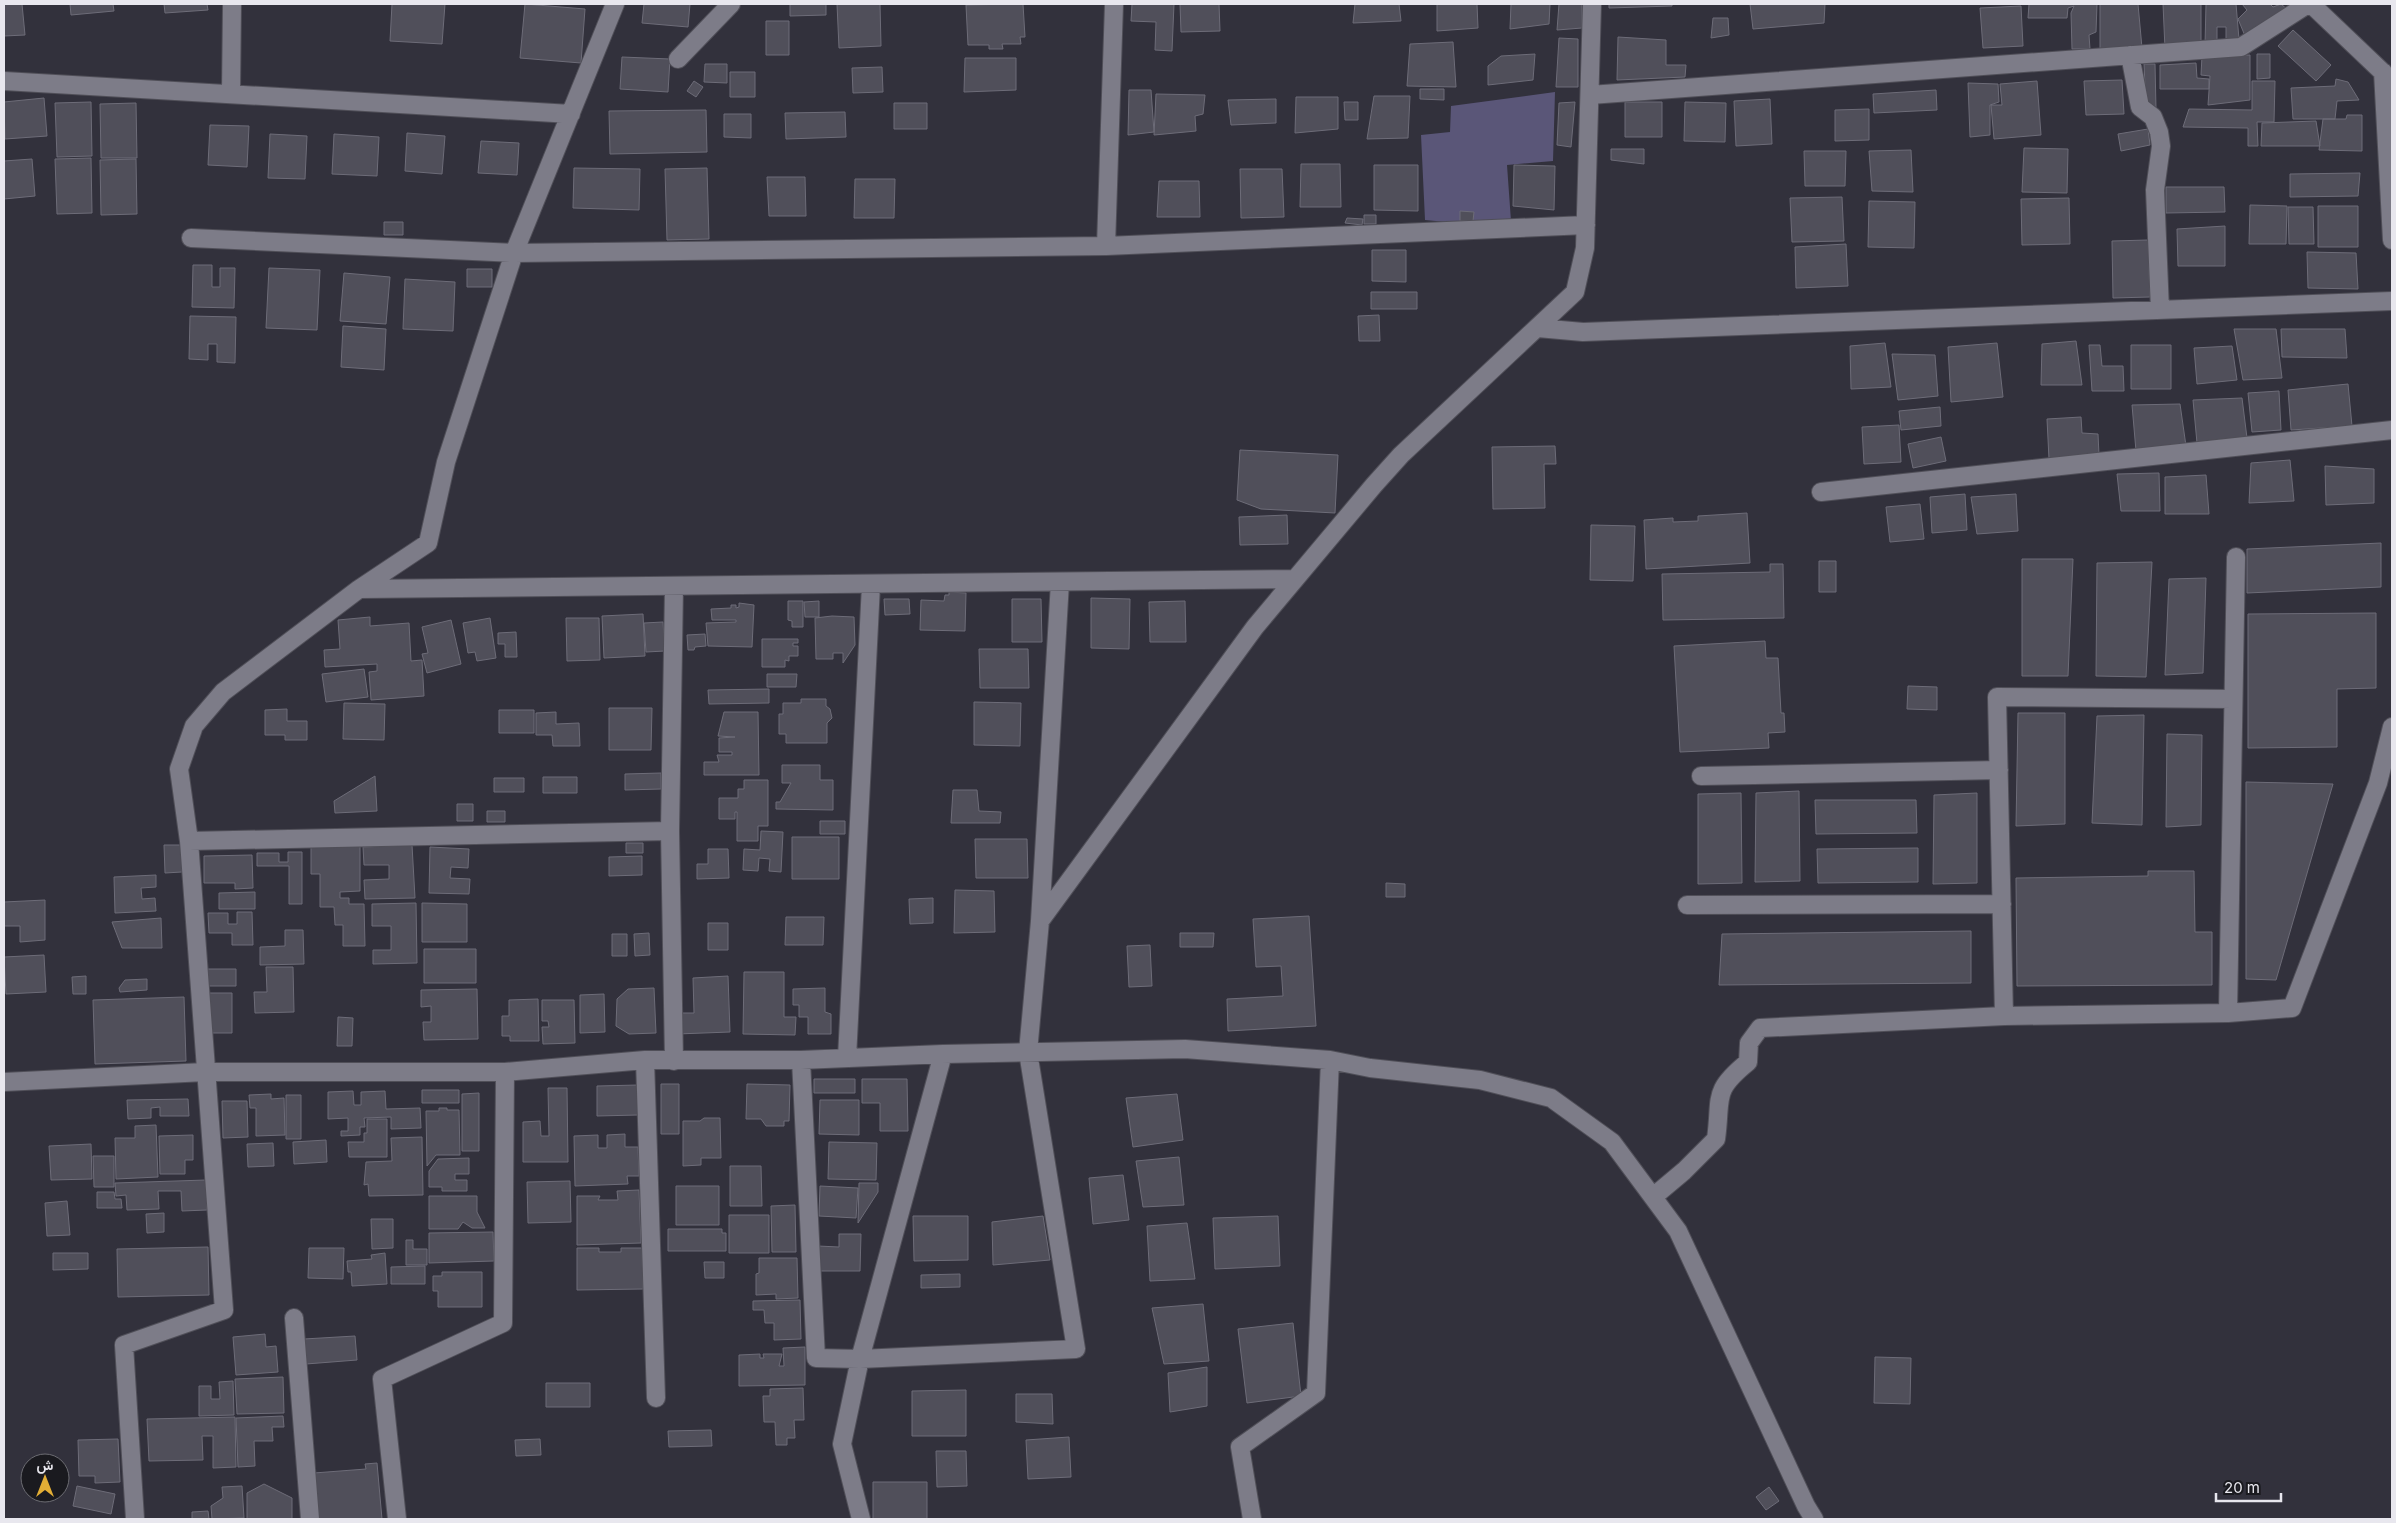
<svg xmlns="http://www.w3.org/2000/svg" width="2396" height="1523" viewBox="0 0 2396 1523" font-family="Inter,Vazirmatn,sans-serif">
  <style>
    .green { fill: #5a5678 }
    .building { fill: #504f5a; stroke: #6d6c78 }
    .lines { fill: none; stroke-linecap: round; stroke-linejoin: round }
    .street-casing { stroke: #504f58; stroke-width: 20 }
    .street { stroke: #7d7c88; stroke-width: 18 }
  </style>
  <rect width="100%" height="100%" fill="#32313c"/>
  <path class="green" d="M1555,92L1553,161L1507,165L1511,221L1467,224L1425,220L1421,135L1450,132L1451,106Z"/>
  <path class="building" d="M4,4H22L25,35L4,36Z
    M70,4H113L114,11L71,15Z
    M164,4H207L208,10L165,13Z
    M392,4H445L442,44L390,41Z
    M525,4L585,9L581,63L520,58Z
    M644,4H690L688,27L642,23Z
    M790,4H826V15L790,16Z
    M837,4H880L881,46L839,48Z
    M1014,4H1023L1025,37H1020L1021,44H1002L1003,49H989V45H968L966,5Z
    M1132,4H1174L1172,51L1155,50L1156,22L1131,21Z
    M1180,4H1219L1220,31L1181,32Z
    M1355,4H1399L1401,21L1353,23Z
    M1437,4H1477L1478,28L1437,31Z
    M1511,4H1550L1549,24L1510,29Z
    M1559,4H1582V28L1557,30Z
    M1609,4H1672V6L1609,8Z
    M1750,4H1825L1824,23L1753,29Z
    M2029,4H2097L2096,32L2089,35L2090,49H2072L2071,13L2074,6L2068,8L2067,18H2028Z
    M2100,4H2138L2142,48L2100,49Z
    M2163,4H2201V44L2165,49Z
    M2206,4H2236L2239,39L2226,40V27H2217V44L2205,45Z
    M2242,4H2270L2273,7L2281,4L2288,10L2248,43L2238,19L2247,10Z
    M2021,6L2023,46L1983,48L1980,8Z
    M1713,18H1728L1729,35L1711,38Z
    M766,21H789V55H766Z
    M2293,30L2331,65L2316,81L2278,46Z
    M1618,37L1666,40V65H1686L1685,77L1617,80Z
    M1559,38L1578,39V87H1556Z
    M1453,42L1456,87L1407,86L1410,44Z
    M1535,54L1533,80L1488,85V66L1501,56Z
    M2257,54H2270V78L2257,79Z
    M2250,55V100L2208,105L2210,76L2201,75L2202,56Z
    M622,57L670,59L668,92L620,89Z
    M965,58H1016V90L964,92Z
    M2196,63L2197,78L2209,79V89H2160V65Z
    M705,64H727V83L704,82Z
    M2144,64H2155L2156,109H2146Z
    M882,67L883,92L853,93L852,68Z
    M730,72H755V97H730Z
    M2336,79L2348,82L2359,100L2337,101L2335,119H2293L2291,88L2335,86Z
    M2122,80L2124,114L2086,115L2084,81Z
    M694,81L703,87L696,97L687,91Z
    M2037,81L2041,135L1994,139L1991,105H2002L2000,84Z
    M2252,81H2275L2274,122H2257L2258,146H2248V128L2183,127L2189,109L2252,110Z
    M1968,83L1998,84L1999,102L1990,105V135L1970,137Z
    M1420,89H1444V100L1420,99Z
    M1129,90H1151L1154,132L1128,135Z
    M1936,90L1937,110L1874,113L1873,94Z
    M1156,94L1205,95L1203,114L1195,116L1196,131L1154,135Z
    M1374,96H1410L1408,138L1367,139Z
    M1296,97H1338V129L1295,133Z
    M44,98L47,136L5,139L4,102Z
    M1276,99V123L1231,125L1228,100Z
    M1770,99L1772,144L1736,146L1734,101Z
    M91,102L92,156L57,157L55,103Z
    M1344,102H1358V120H1345Z
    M1575,102L1571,147L1557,145L1559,103Z
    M1625,102H1662V137H1625Z
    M1685,102L1726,103L1725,142L1684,141Z
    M136,103L137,158H101L100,104Z
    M894,103H927V129H894Z
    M1869,109V140L1835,141V110Z
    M706,110L707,152L610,154L609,111Z
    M845,112L846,137L786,139L785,113Z
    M724,114H751V138L724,137Z
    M2347,115H2362V151L2319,150L2323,119H2346Z
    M2316,121L2320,146H2261L2262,123Z
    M210,125L249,126L247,167L208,165Z
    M2148,129L2150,145L2121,151L2118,134Z
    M407,133L445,136L442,174L405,171Z
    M270,134L307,136L305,179L268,178Z
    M334,134L379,137L377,176L332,174Z
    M481,141L519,143L517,175L478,173Z
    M2024,148L2068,149L2067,193L2022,192Z
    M1611,149H1644V164L1611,160Z
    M1911,150L1913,192L1872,191L1869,151Z
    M1804,151H1846L1845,186H1805Z
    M91,158L92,213L57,214L55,159Z
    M32,159L35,196L4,199V161Z
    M136,159L137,214L101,215L100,160Z
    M1301,164H1340L1341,207H1300Z
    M1374,165H1418V211L1374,210Z
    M1514,165L1555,166L1554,210L1513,206Z
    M574,168L640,169L639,210L573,208Z
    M707,168L709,239L667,240L665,169Z
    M1240,169H1282L1284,217L1241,218Z
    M2360,173L2358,196L2290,197V174Z
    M767,177H805L806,216H769Z
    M855,179H895L894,218H854Z
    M1159,181H1199L1200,217H1157Z
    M2166,187H2224L2225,212L2166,213Z
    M1842,197L1844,241L1792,242L1790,198Z
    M2069,198L2070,244L2022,245L2021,199Z
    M1869,201L1915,202L1914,248L1868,247Z
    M2250,205L2287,206L2286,244H2249Z
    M2318,206H2358V247H2318Z
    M2288,207H2313L2314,244H2289Z
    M1460,211L1474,212L1473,221H1460Z
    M1364,215H1376V224H1364Z
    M1347,218L1363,219L1362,225L1345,223Z
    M384,222H403V235H384Z
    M2225,226V266H2178L2177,229Z
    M2148,240L2150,297L2113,298L2112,241Z
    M1846,244L1848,286L1796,288L1795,247Z
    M1372,250H1406V282L1372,281Z
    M2307,252L2356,253L2358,289L2308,288Z
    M193,265H212V287H220V268H235L234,308L192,307Z
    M269,268L320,270L317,330L266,328Z
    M467,269H492V287H467Z
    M344,273L390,277L386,324L340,321Z
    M405,279L455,282L453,331L403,329Z
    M1371,292H1417V309H1371Z
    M1379,315L1380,341H1359L1358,316Z
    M190,316L236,317L235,363L217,362V344H208V360L189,359Z
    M343,326L386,329L384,370L341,367Z
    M2234,329H2276L2282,378L2243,380Z
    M2281,329H2345L2347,358L2282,357Z
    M2076,341L2082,385H2041L2042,344Z
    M1885,343L1891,387L1851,389L1850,346Z
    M1997,343L2003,397L1951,402L1948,347Z
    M2089,345H2100L2102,366H2123L2124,391H2092Z
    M2131,345H2171V389H2131Z
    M2232,346L2237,380L2197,384L2194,348Z
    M1892,354L1935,355L1938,396L1898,400Z
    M2348,384L2352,426L2291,430L2288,390Z
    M2279,391L2281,430L2252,432L2248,393Z
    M2242,398L2247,438L2197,443L2193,400Z
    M2180,404L2186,446L2136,451L2132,405Z
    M1940,407L1941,426L1901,430L1899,411Z
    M2081,417L2082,433L2098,434L2099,455L2049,459L2047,419Z
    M1899,425L1901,462L1864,464L1862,427Z
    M1941,437L1946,461L1913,468L1908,444Z
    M1555,446L1556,464H1544L1545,508L1493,509L1492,447Z
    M1240,450L1338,455L1335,513L1261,509L1237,500Z
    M2290,460L2294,501L2249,503L2251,463Z
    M2325,466L2374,469V503L2326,505Z
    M2159,473L2160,511H2121L2117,474Z
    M2206,475L2209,514H2165V477Z
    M1965,494L1967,530L1932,533L1930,497Z
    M2016,494L2018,531L1977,534L1971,497Z
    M1920,504L1924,539L1890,542L1886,507Z
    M1747,513L1750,563L1646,569L1644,520L1673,518V522L1698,521V516Z
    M1287,515L1288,544L1240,545L1239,517Z
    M1591,525L1635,526L1633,581L1590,580Z
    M2381,543V587L2247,593V549Z
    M2022,559H2073L2068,676H2022Z
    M1819,561H1836V592H1819Z
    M2152,562L2146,677L2096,676L2097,563Z
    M1770,564H1783L1784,618L1663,620L1662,574L1770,572Z
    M2206,578L2203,673L2165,675L2169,579Z
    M949,592L966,593L965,631L920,630L921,600L944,601L945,595H949Z
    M1091,598L1130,599L1129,649L1091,648Z
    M884,599H909L910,614L885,615Z
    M1012,599H1041L1042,642H1012Z
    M788,601H803V627H792V621L788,620Z
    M819,601V617H805L804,602Z
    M1185,601L1186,642H1150L1149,602Z
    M739,603L754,605L752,647L708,646L706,623L736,622V620H712L711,609L731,608V605H736V608L739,607Z
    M2376,613V688L2337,689V747L2248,748V614Z
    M643,614L645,656L604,658L602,616Z
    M832,616L854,617L855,645L843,663V653H833V659H816L815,618Z
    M370,617V626L409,623L411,661L422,660L424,696L371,700L369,672L377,671V664L325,667L324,650L340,649L338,620Z
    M490,618L496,658L477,661L475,652L468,653L463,623Z
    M566,618H599L600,660L567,661Z
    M451,620L461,664L427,673L422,654L428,653L422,627Z
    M663,622L665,651L646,652L644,623Z
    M516,632L517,657H505V644H498V633Z
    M705,634L706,646L695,647L694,650H688L687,635Z
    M762,639H798V643H793V646H798V656H789V661L785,660V667H762Z
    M1765,641L1766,658H1778L1781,713H1784L1785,732L1768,733L1769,748L1680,752L1674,646Z
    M979,649H1028L1029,688H980Z
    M364,669L368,697L326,702L322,674Z
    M767,674H797L796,687H767Z
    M1908,686L1937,687V710L1907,709Z
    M769,689V703L709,704L708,690Z
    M801,699H826V706L830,709L832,718L827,723V743H786V734H779V714H783V703H801Z
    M974,702L1021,703L1020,746L974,745Z
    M344,703L385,704L384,740L343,739Z
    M609,708H652L651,750H609Z
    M287,709V721H307V740H285V735H265V710Z
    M499,710H534V733H499Z
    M556,712V724L579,723L580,746H553L552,735H536V713Z
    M724,712H758L759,775H704V762H719L717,755H732V752H719V738L735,737L718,736Z
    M2018,713H2065V824L2016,826Z
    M2144,715L2142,825L2092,823L2097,716Z
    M2167,734L2202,735L2201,825L2166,827Z
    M782,765H820V780H833V810L776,809V802H780L791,783H782Z
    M661,773V789L625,790V774Z
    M375,776L377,811L335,813L334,801Z
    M543,777H577V793H543Z
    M494,778H524V792H494Z
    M744,780H768V826H758V841H737V812H735V819H719V798H738V789H744Z
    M2246,782L2333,784L2276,980L2246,979Z
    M953,790H977L979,811L1001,812L1000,823H951Z
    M1799,791L1800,881L1755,882L1756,793Z
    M1741,793L1742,883L1698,884V794Z
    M1977,793V883L1933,884L1934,795Z
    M1815,800H1916L1917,833L1816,834Z
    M457,804H473V821H457Z
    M487,811H505V822H487Z
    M820,821H845V834H820Z
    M761,831L783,832L781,872L769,871L770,859L759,858L758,871L743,870L744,849L760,850Z
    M792,837H839V879H792Z
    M975,839H1027L1028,878H976Z
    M626,843H643V853H626Z
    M164,845H181L182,872L165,873Z
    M412,845L415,898L365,899L364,880L389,879V865H364L363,847Z
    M311,846H360V891L340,892V898H349V904H364L365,946H343V925H335L334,907H320V874H311Z
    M430,847L469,849L468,868L451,867L450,878L470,879L469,894L429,893Z
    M1918,848V882L1818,883L1817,849Z
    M708,849H728L729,878L697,879V864H708Z
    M288,852H302V904H289V866H257V853H279V862H288Z
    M252,855L253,888L235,889V883H204V856Z
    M642,856V875L609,876V857Z
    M2148,871H2194L2195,932H2212V985L2017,986L2016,878L2148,876Z
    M156,875V887L141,888L142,899L155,898L156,911L115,913L114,877Z
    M1386,883L1405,884V897H1386Z
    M955,890L994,891L995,932L954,933Z
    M255,892V909H219V893Z
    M933,898V923L910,924L909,899Z
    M45,900V940L20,942V926H4V902Z
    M416,903L417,963L373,964V950H391V926H372V904Z
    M422,903L467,904V942H422Z
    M237,912H252L253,945H232V933H209L208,913H228V924H237Z
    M1309,916L1316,1026L1228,1031L1227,999L1283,996L1281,966L1256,967L1253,919Z
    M786,917H824L823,945H785Z
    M161,918L162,948H122L112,922Z
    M708,923H728V950H708Z
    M285,930H303L304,964L260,965V947L285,946Z
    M1971,931V983L1719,985L1722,934Z
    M649,933L650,955L635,956L634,934Z
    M1180,933H1214L1213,947H1180Z
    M612,934H627V956H612Z
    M1150,945L1152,986L1129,987L1127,946Z
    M424,949H476V983H424Z
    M44,955L46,992L6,994L4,957Z
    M266,967H293L294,1012L255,1013L254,992H267Z
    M207,969H236V986H207Z
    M744,972H784V1017H796L795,1035L743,1034Z
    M86,976V994H73L72,977Z
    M728,976L730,1032L677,1034L676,1013H694L693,978Z
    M147,979V990L120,992L119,988L125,980Z
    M654,988L656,1033L629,1034L616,1026L617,999L628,989Z
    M825,988V1012L831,1014V1034H808V1017H799V1005H793V989Z
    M477,989L478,1039L424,1040L423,1022H431V1006L421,1007V990Z
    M207,993H232V1033H207Z
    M604,994L605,1032L580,1033V995Z
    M184,997L186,1061L95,1064L93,1000Z
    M538,999L539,1041H510V1036H502V1016H509V1000Z
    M542,1000H574L575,1043L543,1044L542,1027H549L548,1021H542Z
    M338,1017L353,1018L352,1046H337Z
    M814,1079H855V1093H814Z
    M862,1079H907L908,1131H880V1103H862Z
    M661,1084H679V1134H661Z
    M747,1084L790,1085L789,1121H784V1126H766L761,1119H746Z
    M638,1085V1115L597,1116V1086Z
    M548,1088H567L568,1162H523V1122L540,1121L541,1136H549Z
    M422,1090H459V1103H422Z
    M353,1091L354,1105H361V1092L385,1091L386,1109L420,1108L421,1128L391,1129V1117L364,1118L365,1127H360V1135L341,1136V1131H348V1118L328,1119V1092Z
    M479,1093V1151H462V1094Z
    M271,1094V1099L284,1098L285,1135L256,1136V1108H250L249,1095Z
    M1177,1094L1183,1140L1133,1147L1126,1098Z
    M286,1095H301V1139H286Z
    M188,1099L189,1116H160V1107L151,1108V1118L128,1119L127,1100Z
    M820,1100H859V1135L819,1134Z
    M222,1101H247L248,1137L223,1138Z
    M439,1108H447V1110H459L460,1155H436L427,1166L426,1111H439Z
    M704,1118H720L721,1158H701V1165L683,1166V1121H700Z
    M367,1119H387V1157H349L348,1142H364V1133H367Z
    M156,1125L158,1177L116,1179L115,1138H135V1126Z
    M625,1134V1147H638L639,1176H627L628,1184L575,1186L574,1136L598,1135V1148H607V1135Z
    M193,1135V1160H185V1174H160L159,1136Z
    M422,1137L423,1195L369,1196L368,1184L364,1185L366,1162L392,1161L391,1138Z
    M326,1140L327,1162L294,1164L293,1142Z
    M829,1142L877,1143L876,1180L828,1179Z
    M273,1143L274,1166L248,1167L247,1144Z
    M91,1144L92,1179L51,1180L49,1146Z
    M93,1156H114V1187H94Z
    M1179,1157L1184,1205L1143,1207L1136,1161Z
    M469,1158V1174H455V1180H467V1191H442V1187H429V1171L438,1159Z
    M730,1166H761L762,1206H730Z
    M1123,1175L1129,1220L1093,1224L1089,1178Z
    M206,1180L207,1210L182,1211L181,1191H158L159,1209L127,1210L126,1195L116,1196L115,1183Z
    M570,1181L571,1222L528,1223L527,1182Z
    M859,1183H878V1192L858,1223Z
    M676,1186H719V1225H676Z
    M820,1186L858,1188L856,1218L819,1216Z
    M639,1190L641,1243L577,1245V1196H600L598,1200H618L617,1191Z
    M97,1192H114L115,1199H121L122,1208H97Z
    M429,1196H477V1212L485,1228H472L463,1222L458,1229H429Z
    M67,1201L70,1235L47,1236L45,1203Z
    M795,1205L796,1252H772L771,1206Z
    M164,1213V1232L147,1233L146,1214Z
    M729,1215H769V1253H729Z
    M913,1216H968V1260L914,1261Z
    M1043,1216L1050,1260L993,1265L992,1222Z
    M1278,1216L1280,1266L1215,1269L1213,1218Z
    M371,1219H393V1248L372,1249Z
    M1187,1223L1195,1279L1150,1281L1147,1226Z
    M668,1229H722V1233H726V1251H668Z
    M493,1232L494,1261L429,1263V1233Z
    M839,1234H861L860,1271H818V1246L839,1247Z
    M406,1240H413V1249H427V1265H406Z
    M208,1247L209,1295L118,1297L117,1249Z
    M309,1248H344L343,1279L308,1278Z
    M577,1248H599V1252H621V1248H642L643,1289L577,1290Z
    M53,1253H88V1269L53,1270Z
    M385,1253L387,1284L352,1286L351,1272H348L347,1261L372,1259L371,1255Z
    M759,1258H797L798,1298L776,1299V1294L756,1295V1274L759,1273Z
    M704,1262H724V1278H705Z
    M425,1266V1284H391V1267Z
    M442,1272H482V1307H438V1291H433V1276H442Z
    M960,1274V1287L921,1288V1275Z
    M800,1300L801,1339L774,1340V1323H765L764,1310H753V1301Z
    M1203,1304L1209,1361L1164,1364L1152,1308Z
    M1293,1323L1301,1396L1247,1403L1238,1329Z
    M265,1334L266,1347L276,1346L278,1372L236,1375L233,1337Z
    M355,1336L357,1360L306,1364L304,1339Z
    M805,1347V1385L739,1386V1355L760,1354V1358H764L763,1354H782L779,1366H784L783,1348Z
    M1875,1357L1911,1358L1910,1404L1874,1403Z
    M1207,1367V1406L1170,1412L1168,1373Z
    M283,1377L284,1413L237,1414L235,1379Z
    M233,1381L234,1415L199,1416V1386H211V1399H220L219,1382Z
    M546,1383H590V1407H546Z
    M803,1388L804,1420H794L795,1438H787V1445H776L775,1422H764L763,1396H770V1389Z
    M966,1390V1436H912V1391Z
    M1016,1394H1052L1053,1424L1016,1422Z
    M283,1416L284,1427H272L273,1441H254L255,1466L238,1467L236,1418Z
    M235,1417L236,1467L213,1468V1436H202L203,1460L149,1461L147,1419Z
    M711,1430L712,1446L669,1447L668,1431Z
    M1069,1437L1071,1477L1028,1479L1026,1440Z
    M118,1439L120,1482L95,1483V1476H79L78,1440Z
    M540,1439L541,1455L516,1456L515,1440Z
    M936,1451H966L967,1486L937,1487Z
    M377,1463L382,1519H318L314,1473L366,1469L365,1464Z
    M873,1482H927V1519H873Z
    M264,1484L292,1498V1519H247V1493Z
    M77,1486L115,1494L111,1514L73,1506Z
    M242,1486L244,1518L212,1519L211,1506L223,1498L222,1487Z
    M1769,1487L1779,1501L1766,1510L1756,1497Z
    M208,1511L209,1519H192V1512Z"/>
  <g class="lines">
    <defs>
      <path id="street" d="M2311,4L2392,81
        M2130,55L2140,107L2153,117L2159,132L2161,146L2155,190L2160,310
        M678,59L731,4
        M2383,72L2392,240
        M4,81L571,114
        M231,93L232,4
        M1590,95L2241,47L2308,4
        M191,238L514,253L1106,246L1586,225
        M1106,246L1114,4
        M1538,328L1583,332L2392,301
        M1821,492L2392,430
        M674,587L670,831L674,1061
        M359,589L1295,579
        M1701,776L1999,770
        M189,841L670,831
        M1687,905L2002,904
        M1040,921L1060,582
        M2228,1013L2236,557
        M2004,1016L1997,697L2233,699
        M847,1058L871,585
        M645,1060L656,1398
        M801,1060L816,1358L860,1359L1076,1349L1028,1052L1040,921L1255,627L1374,485L1401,455L1575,292L1585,248L1592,4
        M4,1082L205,1072H505L645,1060H801L943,1054L1185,1049L1330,1060L1370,1068L1480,1080L1551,1098L1612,1142L1678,1231L1806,1506L1814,1519
        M1653,1197L1684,1171L1716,1139C1722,1097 1711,1092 1748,1062L1749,1043L1760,1028L2004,1016L2228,1013L2292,1008L2378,783L2392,727
        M294,1318L310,1519
        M135,1519L124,1345L224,1310L189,841L179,769L194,726L223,692L359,589L428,543L446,462L514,253L615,4
        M397,1519L382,1379L503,1323L505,1072
        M861,1519L842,1444L860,1359L943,1054
        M1252,1519L1240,1447L1316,1393L1330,1060"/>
    </defs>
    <use href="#street" class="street-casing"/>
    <use href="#street" class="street"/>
  </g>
  <rect width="2396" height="1523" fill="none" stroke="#e8e7ee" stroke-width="10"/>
  <g transform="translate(45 1478)"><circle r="24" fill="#1a1a1f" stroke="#6c6c72"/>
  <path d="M0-4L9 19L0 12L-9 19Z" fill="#e3ae35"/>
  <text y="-8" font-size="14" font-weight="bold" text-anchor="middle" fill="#e8e7ee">ش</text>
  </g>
  <path d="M2216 1493v8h65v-8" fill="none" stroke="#e8e7ee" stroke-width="2.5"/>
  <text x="2224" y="1493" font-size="15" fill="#e8e7ee" stroke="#1a1a1f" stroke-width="4" paint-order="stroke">20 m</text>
</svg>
